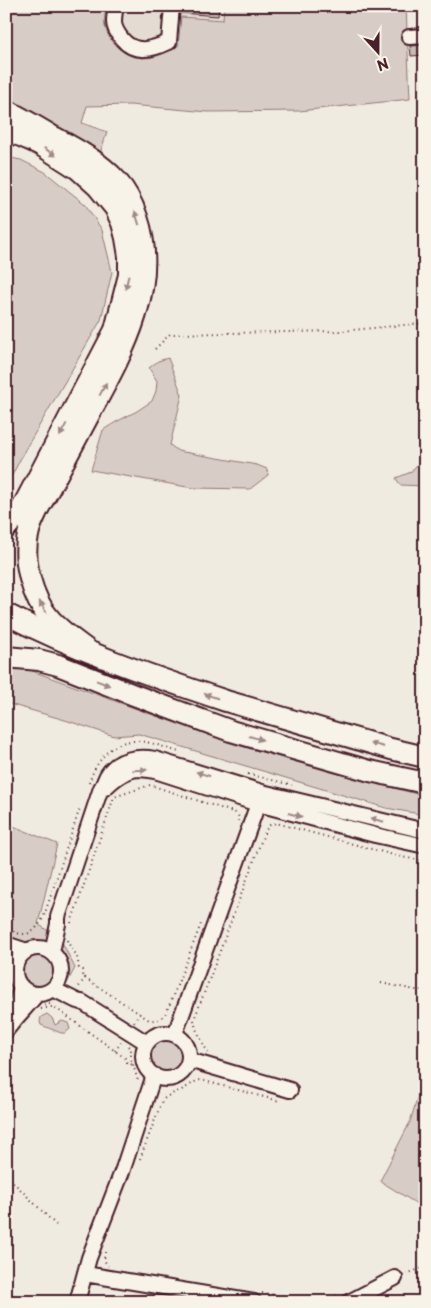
<svg xmlns="http://www.w3.org/2000/svg" width="431" height="1308" viewBox="0 0 431 1308" font-family="'Playpen Sans',sans-serif">
  <style>
    .built { fill: #e3dcd2 }
    .green { fill: #d8cdc6; stroke: #917678 }
    .building { fill: #c6b8b3; stroke: #4a1f2b }
    .lines { fill: none; stroke-linecap: round; stroke-linejoin: round }
    .minor-casing { stroke: #4a1f2b; stroke-width: 18 }
    .highway-casing { stroke: #4a1f2b; stroke-width: 24 }
    .path { stroke: #4a1f2b; stroke-width: 2; stroke-dasharray: 1 4; stroke-linecap: butt }
    .minor { stroke: #f7f3e8; stroke-width: 14 }
    .highway { stroke: #f7f3e8; stroke-width: 20 }
    .oneway { fill: #a0898a }
  </style>
  <rect width="100%" height="100%" fill="#f0ebe0"/>
  <filter id="ink" filterUnits="userSpaceOnUse"><feTurbulence type="fractalNoise" baseFrequency=".02" numOctaves="2"/><feDisplacementMap in="SourceGraphic" scale="10" xChannelSelector="R" yChannelSelector="G"/><feConvolveMatrix kernelMatrix="1 2 1 2 8 2 1 2 1" color-interpolation-filters="sRGB"/></filter>
  <g filter="url(#ink)">
    <path class="built" d="M106,6H224L223,20L178,46L157,56L144,58L130,56L117,49L110,38L104,25Z"/>
    <path class="green" d="M6,6H106C106,12 103,20 105,26C110,49 134,63 157,56C164,54 171,49 178,46L181,17L223,20L224,6H406L410,99L299,111L208,112L130,105L87,106L82,123L107,132L99,157L21,109L11,99L6,88Z
      M6,157L21,160L45,172L85,204L102,230L112,272L101,320L25,450L6,487Z
      M168,358L182,395L170,445L178,451L257,465L267,469L268,475L250,489L193,488L91,470L103,430L116,422L137,411L152,401L156,391L157,381L149,368L158,361Z
      M425,459V486L400,485L396,478L411,472L420,461Z
      M24,668L228,742L331,772L425,796V815L386,808L139,734L114,736L65,720L6,703V669Z
      M6,823L57,844L38,924L61,940L75,968L61,994L30,1003L12,1006L6,974Z
      M47,1014L52,1018L55,1025L62,1021L68,1023L70,1029L65,1033H61L41,1025L40,1022L41,1017Z
      M146 1056a20 20 0 1 1 40 0a20 20 0 1 1-40 0Z
      M425,1073V1209L380,1181L410,1122Z"/>
    <path class="building" d="M181,6H219L218,16L180,13Z
      M425,45V55L411,56L410,46Z"/>
    <g class="lines">
      <defs>
        <path id="minor" d="M116,6C115,11 114,17 114,22C114,28 118,34 122,39C135,55 153,49 169,42L172,6
          M409,37L425,36
          M105,788C114,779 125,770 138,769C143,769 149,770 155,771L258,804L375,835L425,846
          M6,944L27,951
          M15 971a23 23 0 1 1 46 0a23 23 0 1 1-46 0Z
          M52,952L58,924V917L101,788C104,784 105,778 108,774C118,758 139,756 155,759L262,792L425,831
          M53,989L77,1001L82,1002L147,1043
          M14,1021V1014L21,986
          M6,1031C15,1018 27,1007 37,994
          M143 1056a23 23 0 1 1 46 0a23 23 0 1 1-46 0Z
          M175,1034L260,798
          M189,1060L290,1090
          M85,1274L254,1302
          M77,1302L89,1258L123,1169L154,1075
          M349,1302L395,1278"/>
        <path id="highway" d="M6,110C22,118 37,127 52,136C76,149 99,161 117,181C126,191 133,205 137,217C161,286 122,354 90,413C73,445 56,477 38,509C35,516 31,523 29,531C21,559 32,599 51,620C63,633 77,642 90,652
          M6,132L21,136L39,144L78,169L97,186L115,208L122,223L126,238L129,256V275L115,330L21,510L6,528
          M6,614C76,650 151,676 226,701L391,749L425,757
          M6,657L39,660L58,665L134,695L231,731L370,771L425,783"/>
      </defs>
      <use href="#minor" class="minor-casing"/>
      <use href="#highway" class="highway-casing"/>
      <path class="path" d="M155,349L170,334L342,331L425,323
        M248,774L292,785
        M89,783C96,761 112,739 138,741C152,742 166,748 179,752
        M71,923L114,797L150,785L236,813L239,817L238,821
        M10,934L12,931C30,939 36,930 44,916L80,808
        M67,940C69,946 73,949 76,955C78,959 78,963 79,968L83,970L82,977L85,978L78,988
        M85,978L149,1020C164,1021 166,1013 171,1001L201,924
        M381,983L415,990H425
        M44,1005L54,1003
        M41,1009L50,1007H54L125,1058L126,1062L133,1065
        M134,1022L139,1013
        M128,1046L131,1049V1058L138,1081
        M115,1051L122,1041
        M208,1053L196,1029L194,1020L265,831L270,825L276,823L401,857L425,861
        M140,1159L162,1101C169,1093 177,1093 185,1088C191,1085 194,1081 201,1080L279,1101
        M6,1175L56,1225
        M105,1252L104,1260L108,1266
        M406,1274L425,1267
        M6,1290L25,1302
        M262,1293L318,1301L338,1295"/>
      <use href="#minor" class="minor"/>
      <use href="#highway" class="highway"/>
    </g>
    <defs><path id="oneway-solid" d="M-6-.8H1V-3.2L6.5 0L1 3.2V.8H-6Z" transform="scale(1.25)"/></defs>
    <g class="oneway">
      <use href="#oneway-solid" transform="translate(50 152) rotate(33)"/>
      <use href="#oneway-solid" transform="translate(137 218) rotate(-108)"/>
      <use href="#oneway-solid" transform="translate(127 282) rotate(103)"/>
      <use href="#oneway-solid" transform="translate(103 389) rotate(-62)"/>
      <use href="#oneway-solid" transform="translate(63 430) rotate(118)"/>
      <use href="#oneway-solid" transform="translate(43 607) rotate(-121)"/>
      <use href="#oneway-solid" transform="translate(103 683) rotate(21)"/>
      <use href="#oneway-solid" transform="translate(211 696) rotate(-161)"/>
      <use href="#oneway-solid" transform="translate(256 738) rotate(16)"/>
      <use href="#oneway-solid" transform="translate(377 745) rotate(-164)"/>
      <use href="#oneway-solid" transform="translate(140 770) rotate(-1)"/>
      <use href="#oneway-solid" transform="translate(203 774) rotate(-163)"/>
      <use href="#oneway-solid" transform="translate(295 815) rotate(15)"/>
      <use href="#oneway-solid" transform="translate(377 820) rotate(-166)"/>
    </g>
  </g>
  <rect width="431" height="1308" fill="none" stroke="#f7f3e8" stroke-width="25"/>
  <rect x="12" y="12" width="406" height="1283" fill="none" stroke="#4a1f2b" stroke-width="2" filter="url(#ink)"/>
  <g transform="translate(378 52) rotate(159)" stroke="#f7f3e8" stroke-width="4" paint-order="stroke">
  <path d="M0-4L9 19L0 12L-9 19Z" fill="#4a1f2b"/>
  <text y="-8" font-size="14" font-weight="bold" text-anchor="middle" fill="#4a1f2b">N</text>
  </g>
</svg>
